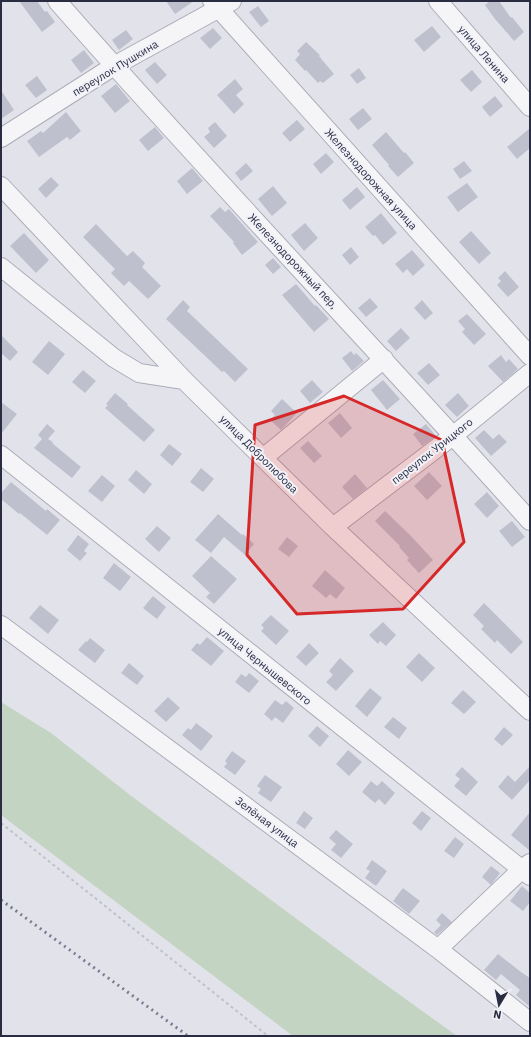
<svg xmlns="http://www.w3.org/2000/svg" width="531" height="1037" viewBox="0 0 531 1037" font-family="'IBM Plex Sans',sans-serif">
  <style>
    .green { fill: #c3d4c3 }
    .building { fill: #bfc0cd }
    .lines { fill: none; stroke-linecap: round; stroke-linejoin: round }
    .minor-casing { stroke: #abacb8; stroke-width: 20 }
    .path { stroke: #c0c1c9; stroke-width: 2; stroke-dasharray: 3 3; stroke-linecap: butt }
    .minor { stroke: #f5f5f8; stroke-width: 18 }
    .rail { stroke: #7b7d94; stroke-width: 3; stroke-dasharray: 2 4; stroke-linecap: butt }
    .marked { fill: #d62828; fill-opacity: 0.2; stroke: #d62828; stroke-width: 3; stroke-linejoin: round }
    .labels { text-anchor: middle; dominant-baseline: central; stroke-width: 4; stroke-linejoin: round; paint-order: stroke }
    .street-label { font-size: 11px; fill: #2a2c42; stroke: #f1f2f8 }
  </style>
  <rect width="100%" height="100%" fill="#e2e3ea"/>
  <path class="green" d="M1,702L51,733L130,795L364,969L457,1036H293L1,815Z"/>
  <path class="building" d="M19,1H37L45,12L47,11L55,22L42,32Z
    M166,1H194L175,14Z
    M490,1H499L511,18L512,17L524,32L514,41L495,19L485,5Z
    M258,6L269,21L261,27L249,12Z
    M432,26L441,37L424,52L414,40Z
    M213,28L222,38L210,49L200,38Z
    M126,30L133,39L119,50L112,40Z
    M306,42L320,55L319,56L334,74L323,83L320,81L318,83L306,70L305,71L295,60L300,54L297,51Z
    M84,50L94,63L81,73L71,60Z
    M155,62L167,75L157,84L145,70Z
    M359,68L366,78L357,84L350,75Z
    M472,70L482,82L471,92L460,80Z
    M37,76L47,90L36,98L25,85Z
    M235,79L243,89L236,95L244,104L234,114L217,95Z
    M116,84L130,101L115,113L101,96Z
    M1,90L14,110L1,119Z
    M495,96L503,106L490,117L482,107Z
    M363,108L372,119L358,130L349,119Z
    M66,112L81,131L70,140L67,137L39,157L27,141L41,131L43,133Z
    M297,120L305,129L290,142L282,133Z
    M215,122L227,136L214,148L204,137L210,132L208,128Z
    M155,127L164,138L148,151L139,140Z
    M530,128V148L517,159L507,147Z
    M386,132L404,153L405,152L414,163L398,177L388,166L389,165L372,145Z
    M326,153L334,162L321,174L313,164Z
    M464,161L472,171L460,179L453,169Z
    M246,163L253,171L241,181L235,173Z
    M192,168L203,181L187,194L177,181Z
    M51,177L59,185L46,198L38,189Z
    M467,183L478,197L458,212L447,197Z
    M273,186L287,203L272,216L258,199Z
    M357,187L365,197L350,210L342,200Z
    M220,207L225,212L229,209L258,242L242,255L233,243L234,242L210,216Z
    M381,213L397,233L383,245L375,235L373,236L365,227Z
    M305,223L318,238L304,251L291,235Z
    M96,224L127,256L133,251L145,263L142,267L161,286L148,299L129,281L124,286L111,273L115,269L83,237Z
    M471,231L491,253L479,264L459,242Z
    M24,233L49,260L36,273L10,246Z
    M351,247L359,257L350,265L342,255Z
    M412,250L425,265L413,276L407,269L403,273L395,264Z
    M273,258L281,267L273,274L265,265Z
    M505,271L519,287L508,297L497,285L501,281L498,278Z
    M296,284L315,306L316,305L329,319L314,332L282,295Z
    M370,298L378,307L366,317L358,308Z
    M183,300L190,307L187,311L248,369L235,382L224,371L222,372L166,319Z
    M422,300L433,313L425,320L414,308Z
    M467,314L486,334L474,345L462,332L465,329L458,321Z
    M401,328L410,338L396,351L387,341Z
    M1,335L18,352L10,361L1,353Z
    M49,341L65,354L48,375L32,362Z
    M351,351L354,355L356,353L364,361L352,371L342,358Z
    M501,355L506,362L509,359L518,369L503,382L488,366Z
    M429,363L440,375L428,385L417,373Z
    M83,370L96,381L85,393L72,382Z
    M312,380L323,392L310,403L300,391Z
    M383,380L400,399L387,410L371,390Z
    M115,393L128,404L127,405L155,430L144,442L105,408L108,405L106,404Z
    M458,393L469,406L457,417L445,405Z
    M282,399L297,413L281,430L270,420L275,415L271,411Z
    M1,402L17,414L1,434Z
    M340,413L352,428L341,438L328,423Z
    M47,424L55,431L48,439L53,442L52,443L81,467L72,478L34,448L42,439L38,435Z
    M426,424L436,436L422,446L413,434Z
    M484,430L493,439L499,434L507,442L491,456L475,438Z
    M308,441L322,456L314,463L300,448Z
    M169,444L182,454L172,466L160,455Z
    M201,468L214,479L203,492L190,482Z
    M136,470L152,484L144,494L128,480Z
    M429,472L442,486L427,500L414,486Z
    M355,474L367,488L353,499L342,487Z
    M102,475L115,486L102,502L88,491Z
    M11,482L46,511L47,509L60,520L47,535L20,513L19,514L1,499V493Z
    M487,492L499,506L487,518L474,504Z
    M385,511L411,536L433,560L419,573L407,560L409,558L399,547L400,546L375,521Z
    M218,514L242,535L243,534L254,544L245,555L224,537L211,553L195,540Z
    M512,521L525,537L512,547L499,531Z
    M157,526L171,538L159,552L145,539Z
    M78,535L89,544L84,551L87,553L80,561L67,550Z
    M287,537L298,546L289,557L278,549Z
    M211,556L237,579L214,604L206,597L210,593L192,576Z
    M114,563L131,577L120,591L103,578Z
    M325,570L345,588L336,599L330,594L326,598L312,586Z
    M153,596L166,607L157,619L143,608Z
    M484,603L523,642L511,654L497,640L495,643L481,629L484,626L473,615Z
    M40,605L59,620L48,634L29,618Z
    M271,615L289,631L276,645L261,631L264,628L261,625Z
    M383,622L396,635L386,646L380,641L378,644L369,635Z
    M207,637L224,651L211,666L191,650L197,643L200,645Z
    M90,638L105,650L95,663L78,650L86,641L87,642Z
    M309,643L319,653L306,666L296,657Z
    M419,653L435,668L422,682L406,667Z
    M340,658L354,671L336,691L326,682L333,675L329,671Z
    M129,663L144,676L137,685L121,673Z
    M249,673L259,681L249,693L235,682L241,674L246,677Z
    M370,688L382,698L367,717L355,706Z
    M463,690L476,702L464,714L451,703Z
    M168,697L180,708L166,722L154,711Z
    M275,700L282,705L286,701L294,708L283,723L275,717L272,721L264,714Z
    M393,717L407,728L399,739L384,727Z
    M196,723L213,736L201,751L182,735L188,728L191,730Z
    M317,726L329,736L320,747L308,736Z
    M504,727L513,735L502,746L494,739Z
    M348,750L362,762L349,776L336,764Z
    M232,751L246,761L235,775L224,767L227,763L225,761Z
    M530,766V780L512,800L498,787L508,775L515,782Z
    M462,767L478,782L466,796L454,786L460,779L455,775Z
    M265,775L282,787L271,802L258,793L261,789L257,786Z
    M371,781L377,786L382,781L395,793L385,805L379,799L375,803L362,792Z
    M304,811L313,818L305,829L296,823Z
    M422,811L431,818L421,831L412,823Z
    M530,812V851L511,835Z
    M336,830L353,844L341,858L331,850L336,844L329,838Z
    M455,837L464,844L454,858L444,851Z
    M372,860L387,871L376,886L365,878L370,871L366,869Z
    M491,866L500,873L491,885L482,877Z
    M522,886L530,893V902L523,911L510,901Z
    M403,888L420,901L409,914L393,901Z
    M442,913L452,922L437,935L434,932L441,925L436,920Z
    M498,954L521,972L530,978V1007L516,995L520,990L501,974L496,980L484,970Z"/>
  <g class="lines">
    <defs>
      <path id="minor" d="M57,1C211,177 374,346 530,521
        M212,1L530,356
        M438,1L530,107
        M1,138L114,66L232,1
        M1,186L184,380L333,527L530,711
        M1,267L114,358L139,373L184,380
        M1,455L530,876
        M263,458L384,359
        M333,527L454,435L530,373
        M1,625L438,949L530,1022
        M438,949L521,870L530,863"/>
    </defs>
    <use href="#minor" class="minor-casing"/>
    <path class="path" d="M1,823L268,1036"/>
    <use href="#minor" class="minor"/>
    <path class="rail" d="M1,900L188,1036"/>
  </g>
  <path class="marked" d="M344,396L442,440L464,542L403,609L297,614L247,555L255,425Z"/>
  <g class="labels">
    <g class="street-label">
      <text transform="translate(484 54) rotate(49)">улица Ленина</text>
      <text transform="translate(115 68) rotate(-31)">переулок Пушкина</text>
      <text transform="translate(371 179) rotate(48)">Железнодорожная улица</text>
      <text transform="translate(293 261) rotate(47)">Железнодорожный пер,</text>
      <text transform="translate(432 451) rotate(-38)">переулок Урицкого</text>
      <text transform="translate(259 454) rotate(45)">улица Добролюбова</text>
      <text transform="translate(265 666) rotate(39)">улица Чернышевского</text>
      <text transform="translate(267 822) rotate(37)">Зелёная улица</text>
    </g>
  </g>
  <rect width="531" height="1037" fill="none" stroke="#2a2c42" stroke-width="4"/>
  <g transform="translate(499 1005) rotate(190)" stroke="#f1f2f8" stroke-width="3" paint-order="stroke">
  <path d="M0-3L7 15L0 10L-7 15Z" fill="#2a2c42"/>
  <text y="-6" font-size="11" font-weight="bold" text-anchor="middle" fill="#2a2c42">N</text>
  </g>
</svg>
